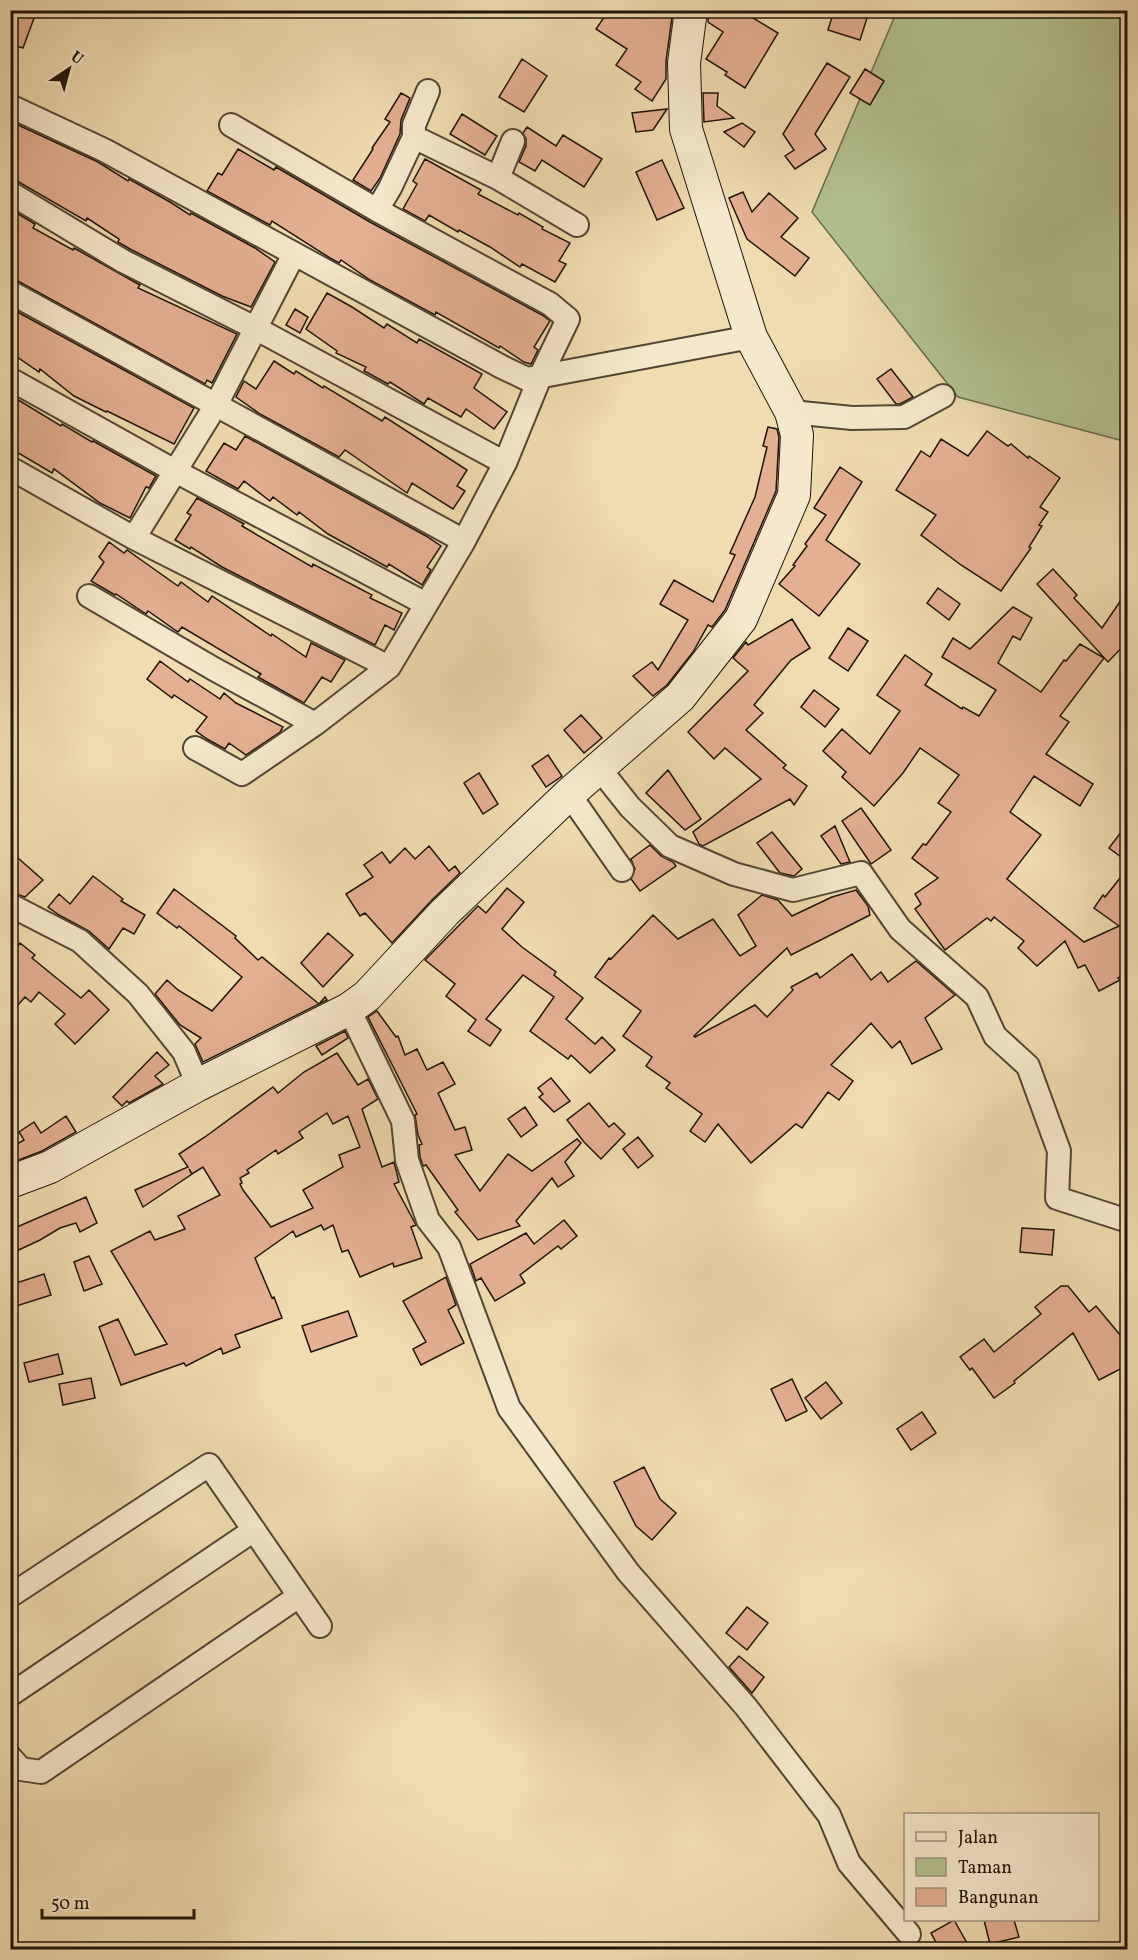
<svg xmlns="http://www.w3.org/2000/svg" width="1138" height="1960" viewBox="0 0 1138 1960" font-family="Vollkorn,serif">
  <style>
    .green { fill: #b3c290; stroke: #696b4d; stroke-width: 1.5 }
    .building { fill: #e5af92; stroke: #1f140a; stroke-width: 1.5; fill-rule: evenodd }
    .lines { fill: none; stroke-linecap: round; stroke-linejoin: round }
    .street-casing { stroke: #534634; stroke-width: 26 }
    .secondary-casing { stroke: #1f140a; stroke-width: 34 }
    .street { stroke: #f5e8cc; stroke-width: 22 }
    .secondary { stroke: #f5e8cc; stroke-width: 32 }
  </style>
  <rect width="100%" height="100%" fill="#efdcb0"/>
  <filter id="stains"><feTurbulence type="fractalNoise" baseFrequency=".00333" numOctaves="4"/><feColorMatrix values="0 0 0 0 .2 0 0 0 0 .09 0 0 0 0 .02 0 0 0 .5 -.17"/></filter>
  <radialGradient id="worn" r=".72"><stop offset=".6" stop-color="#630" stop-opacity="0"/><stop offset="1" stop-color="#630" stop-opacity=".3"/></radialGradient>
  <path class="green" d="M897,11H1127V442L958,397L812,212Z"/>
  <path class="building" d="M10,10H37L23,48L10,44Z
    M609,10H673L666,61V79L652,101L635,89L641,82L616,65L627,49L596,29Z
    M709,10H740L778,33L745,88L725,75L727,72L706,59L723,32L708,22Z
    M834,10H844L867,18L860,40L828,30Z
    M522,59L547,76L524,112L499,97Z
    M827,63L850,77L815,134L826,149L795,169L785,156L794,150L783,134Z
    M865,69L884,81L870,105L850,93Z
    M401,93L410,98L401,120L400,134L380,178L371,191L353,180L373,149L372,148L390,122L385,119Z
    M703,93H718L717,106L734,118L704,122Z
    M667,109L653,130L636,132L632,113Z
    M462,114L497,136L485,155L450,134Z
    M742,123L755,132L744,147L724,132Z
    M16,124L98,162L128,181L129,179L170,202L190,215L191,213L255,248L275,262L251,307L222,296L130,249L118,242L119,239L87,218L86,221L17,181L10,180V135Z
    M527,127L556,146L563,135L602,159L584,187L542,160L535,171L519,162L526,146V139L523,133Z
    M238,149L274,170L276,167L370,222L542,315L550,321L534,347L538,350L531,364L524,362L500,346L499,348L436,312L435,315L370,280L341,260L339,263L330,258L272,221L270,225L207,191L218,173L222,175Z
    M425,159L481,190L478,194L518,215L519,213L543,227L542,229L570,243L559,261L566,264L555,282L522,264L520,267L490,247L459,230L458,232L429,215L425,221L403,209L417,184L413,181Z
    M662,160L684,208L657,220L636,172Z
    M743,192L752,212L769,193L798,218L781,237L809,258L795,276L747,239L729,198Z
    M10,209L35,224L33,228L73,250L74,248L140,285L138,288L237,334L212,383L207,380L205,384L16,280L10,279Z
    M327,293L352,307L384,328L387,324L417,343L419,339L482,374L474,388L507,412L494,429L466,409L461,417L428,398L424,404L390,382L388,384L368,373L364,371L366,367L336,353L337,351L306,329Z
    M10,308L194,408L174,444L107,411L106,412L74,396L40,369L39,372L10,352Z
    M295,309L308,317L300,333L286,325Z
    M274,361L294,374L296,371L323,388L324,386L382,421L385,417L467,470L457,486L465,491L453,509L412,483L407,493L345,450L339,457L260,414L236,397L244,381L256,389Z
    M891,369L913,397L900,404H896L877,379Z
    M10,395L61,426L62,424L92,442L93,441L156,476L149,488L146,487L130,518L100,503L54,469L52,473L10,448Z
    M768,427L777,429L779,437L776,491L725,610L712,627L708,625L693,652L667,685L653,696L633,676L652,662L658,670L688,620L660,604L674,580L713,602L735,555L730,553L755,497L767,447L763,446Z
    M987,431L1008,446L1011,444L1028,458L1029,456L1060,478L1040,507L1048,512L1039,525L1042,526L1029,547L1031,548L1001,591L961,565L921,535L936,515L896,490L921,451L930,457L941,439L968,456Z
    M245,436L426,536L441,546L427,567L431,570L422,585L389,564L387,567L328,534L299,512L297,515L273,497L270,501L244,481L238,489L206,471L224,443L236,450Z
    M840,467L862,482L826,540L860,564L819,616L779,584L795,566L793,565L807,546L805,544L826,515L814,508Z
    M197,498L244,524L242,526L312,567L313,564L372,595L370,598L402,613L394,630L385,625L375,645L222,567L191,547L190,549L175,540L191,515L187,513Z
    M109,542L124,553L127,550L178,586L181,582L208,602L212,596L271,636L272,634L306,657L311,643L345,660L331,682L322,677L304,703L258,677L261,674L182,627L178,632L148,611L146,614L116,594L115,595L91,581L104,562L99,557Z
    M1053,569L1077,595L1074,598L1102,628L1128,590V641L1108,662L1037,584Z
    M938,588L960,604L949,620L927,603Z
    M1013,607L1032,618L1020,640L1013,636L998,663L1041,692L1064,660L1066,661L1080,644L1104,658L1060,716L1069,722L1046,754L1093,784L1080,806L1034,776L1010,812L1041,835L1007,879L1084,942L1119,926L1094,908L1103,895L1105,897L1128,868V973L1118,978L1120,980L1099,991L1085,965L1078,968L1065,941L1037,966L1018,948L1024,941L994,917L991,921L987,918L945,950L915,909L921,904L915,894L938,878L912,858L923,844L926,845L951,812L938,803L959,775L920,748L903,773L874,806L842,777L846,772L823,751L842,729L870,754L900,711L877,695L905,655L932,674L925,685L962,709L963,707L979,716L996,690L942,657L953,638L970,649Z
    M792,619L810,648L791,660L754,705L763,713L746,730L786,765L783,768L807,786L794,805L790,799L703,846L699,844L693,832L761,779L725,748L714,759L688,732L748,671L733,658L746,642L748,645Z
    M848,628L868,641L848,671L829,658Z
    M160,661L188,682L190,679L220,699L224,693L236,703L283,727L280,732L246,755L229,743L225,749L207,739L196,731L207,717L174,695L172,698L147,679Z
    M814,690L839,709L825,727L801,707Z
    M581,715L602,738L584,753L564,730Z
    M548,755L562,776L546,787L532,766Z
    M668,770L701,819L685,830L646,793Z
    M479,773L498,804L483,814L464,783Z
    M861,808L891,850L871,864L842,821Z
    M1128,823V862L1109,848Z
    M835,826L850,862L841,864L821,836Z
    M772,832L802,869L794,876L780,873L757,843Z
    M650,845L661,856L673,862L676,866L640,891L631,879L635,869L631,859Z
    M429,846L449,871L455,866L460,873L432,900L392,943L365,913L360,916L346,894L373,877L364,865L382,852L390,863L405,848L415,859Z
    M10,851L43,880L25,897L10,892Z
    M93,876L123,899L121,901L145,915L134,934L123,928L109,949L89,931L59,915L48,907L59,894L70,904Z
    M507,888L524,902L502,929L522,947L556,972L554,975L583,998L566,1019L595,1044L602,1037L615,1050L590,1073L571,1055L568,1059L530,1031L554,997L523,975L486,1019L501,1030L490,1046L468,1031L476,1020L446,996L455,984L425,960L478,906L486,913Z
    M174,889L236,936L235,938L258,960L262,957L319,1004L325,997L327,1000L203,1062L195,1044L201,1038L180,1025L155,994L167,980L178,990L212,1011L242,977L179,926L177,928L157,913Z
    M856,890L868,906L870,915L791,955L787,948L694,1036L695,1037L755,1005L767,1017L793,990L791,987L817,973L820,978L852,954L871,980L881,972L888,982L916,961L955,995L925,1018L942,1049L912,1064L900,1041L892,1048L871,1023L831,1065L853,1081L839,1100L828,1092L802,1128L796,1124L751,1163L718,1124L705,1142L690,1131L702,1114L666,1088L670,1083L646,1066L652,1057L623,1036L641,1011L595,977L609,958L611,959L653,915L678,939L713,919L740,956L756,946L738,915L762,895L778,900L792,916L832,897Z
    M328,933L353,955L323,987L301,963Z
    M20,943L35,955L32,958L81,998L89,990L109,1010L75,1044L55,1024L65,1014L39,992L31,1002L25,997L10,1014V955Z
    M377,1011L396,1037L398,1036L405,1055L417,1049L427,1070L443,1062L455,1084L438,1093L455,1130L465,1127L472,1150L455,1155L480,1191L508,1154L532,1171L577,1139L581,1143L565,1162L574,1176L558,1187L552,1178L516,1221L520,1226L478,1240L455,1212L458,1210L426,1165L423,1166L420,1157L419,1145L422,1144L418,1135L415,1115L417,1114L368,1017Z
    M345,1031L348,1038L322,1055L316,1046Z
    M157,1052L169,1065L155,1076L163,1084L129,1103L127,1101L122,1106L113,1097Z
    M337,1053L358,1085L368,1079L378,1099L362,1109L382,1167L394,1162L399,1182L394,1184L416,1225L411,1227L422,1258L394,1267L393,1263L360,1277L348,1250L342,1252L333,1225L324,1230L321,1225L296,1237L293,1231L255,1258L272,1298L274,1297L282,1318L235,1335L240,1347L223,1354L221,1348L186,1366L184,1363L121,1385L99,1327L118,1319L135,1355L167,1344L111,1251L150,1231L155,1240L185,1229L178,1216L220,1195L203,1167L192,1174L189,1169L192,1174L143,1207L135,1190L188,1167L179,1154L205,1137L273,1087L278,1093L304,1072ZM327,1113L333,1124L348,1116L360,1147L339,1155L343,1167L303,1190L313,1208L271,1227L243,1190L240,1184L242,1183L240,1178L249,1173L247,1170L276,1150L278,1154L303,1138L299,1132Z
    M551,1078L570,1101L554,1112L539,1097L543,1094L538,1088Z
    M589,1103L609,1127L614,1123L625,1134L601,1159L584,1142L567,1120Z
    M525,1107L537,1125L521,1137L508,1119Z
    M66,1116L76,1132L42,1151L11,1163L10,1148L24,1140L19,1132L34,1122L41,1133Z
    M638,1137L653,1156L638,1168L623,1149Z
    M86,1197L97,1223L80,1232L76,1223L60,1228L40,1240L10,1254V1230Z
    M564,1220L577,1236L561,1249L558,1246L520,1275L525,1283L495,1301L481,1278L476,1281L470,1264L526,1233L534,1244Z
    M1022,1228L1054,1230L1052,1255L1020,1252Z
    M89,1256L102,1284L84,1291L74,1262Z
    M44,1274L51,1295L10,1308V1285Z
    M446,1277L456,1305L448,1310L464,1343L421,1365L413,1349L426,1342L403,1301Z
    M1061,1286H1068L1089,1312L1096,1306L1121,1336L1128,1348V1365L1099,1380L1073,1333L1014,1381L1015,1383L994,1398L972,1368L970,1370L960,1357L984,1339L994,1352L1041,1314L1035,1307Z
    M348,1311L357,1336L311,1352L302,1326Z
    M58,1354L63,1374L29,1382L24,1363Z
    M91,1378L95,1398L63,1405L59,1384Z
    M792,1379L807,1411L786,1421L771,1389Z
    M826,1382L842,1403L821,1419L805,1398Z
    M922,1412L936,1433L911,1450L897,1429Z
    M644,1467L660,1499L676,1513L652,1540L636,1526L614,1482Z
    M747,1607L768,1623L747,1650L726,1633Z
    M739,1656L764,1677L752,1693L729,1667Z
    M954,1920L971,1950H940L931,1933Z
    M984,1920H1014L1019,1937L990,1944Z"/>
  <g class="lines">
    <defs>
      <path id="street" d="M10,106L104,150L502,367L527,379L751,337
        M414,137V125L428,91
        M498,178L513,141
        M10,193L123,261L255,328L505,463
        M377,210L390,188L414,137L498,178L577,225
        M10,292L464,541
        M10,379L175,471L426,604
        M791,412L852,418L904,417L943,396
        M10,468L134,538L389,667
        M134,538L216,405L294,254
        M89,596L214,669L315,724
        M195,748L242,774L315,724L389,667L464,541L505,463L540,377L568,319L550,304L377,210L231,125
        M599,768L630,807L670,846L734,874L793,890L861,873L900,929L977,997L995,1036L1028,1066L1059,1151L1057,1198L1128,1221
        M569,794L622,870
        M10,905L80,941L138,994L184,1052L198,1085
        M349,1009L403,1121L407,1160L428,1220L449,1247L509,1408L628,1572L746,1707L829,1815L849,1863L909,1934
        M10,1596L209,1465L320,1626
        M10,1695L254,1530
        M10,1757L21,1769L41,1772L299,1596"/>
      <path id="secondary" d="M10,1182L50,1167L198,1085L349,1009L367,996L445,912L569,794L680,697L741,619L794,495L797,435L791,412L751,337L686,129L684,63L691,10"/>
    </defs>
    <use href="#street" class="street-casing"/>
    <use href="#secondary" class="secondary-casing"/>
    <use href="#street" class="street"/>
    <use href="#secondary" class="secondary"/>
  </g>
  <rect width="1138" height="1960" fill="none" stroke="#efdcb0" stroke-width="36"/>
  <rect x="12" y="12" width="1114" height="1936" fill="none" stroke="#1f140a" stroke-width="3"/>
  <rect x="18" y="18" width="1102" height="1924" fill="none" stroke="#1f140a" stroke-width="1.5"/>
  <rect x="904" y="1813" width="195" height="108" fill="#f5e8cc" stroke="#9f937e" stroke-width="1.5"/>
  <rect x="916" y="1832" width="30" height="9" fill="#f5e8cc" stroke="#9f937e" stroke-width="1.5"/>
  <text x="958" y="1843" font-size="18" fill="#1f140a">Jalan</text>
  <rect x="916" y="1858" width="30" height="18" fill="#b3c290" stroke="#9f937e" stroke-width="1.5"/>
  <text x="958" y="1873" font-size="18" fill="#1f140a">Taman</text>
  <rect x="916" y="1888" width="30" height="18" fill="#e5af92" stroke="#9f937e" stroke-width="1.5"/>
  <text x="958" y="1903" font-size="18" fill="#1f140a">Bangunan</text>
  <g transform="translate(69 69) rotate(36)" stroke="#f5e8cc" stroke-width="4.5" paint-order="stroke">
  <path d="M0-4.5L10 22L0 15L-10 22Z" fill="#1f140a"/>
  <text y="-9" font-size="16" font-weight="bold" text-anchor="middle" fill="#1f140a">U</text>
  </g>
  <path d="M42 1909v9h152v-9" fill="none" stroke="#1f140a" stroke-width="3"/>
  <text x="51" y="1909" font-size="18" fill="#1f140a" stroke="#f5e8cc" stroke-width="4.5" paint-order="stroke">50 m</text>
  <rect width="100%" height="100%" filter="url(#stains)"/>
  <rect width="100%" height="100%" fill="url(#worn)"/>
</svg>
